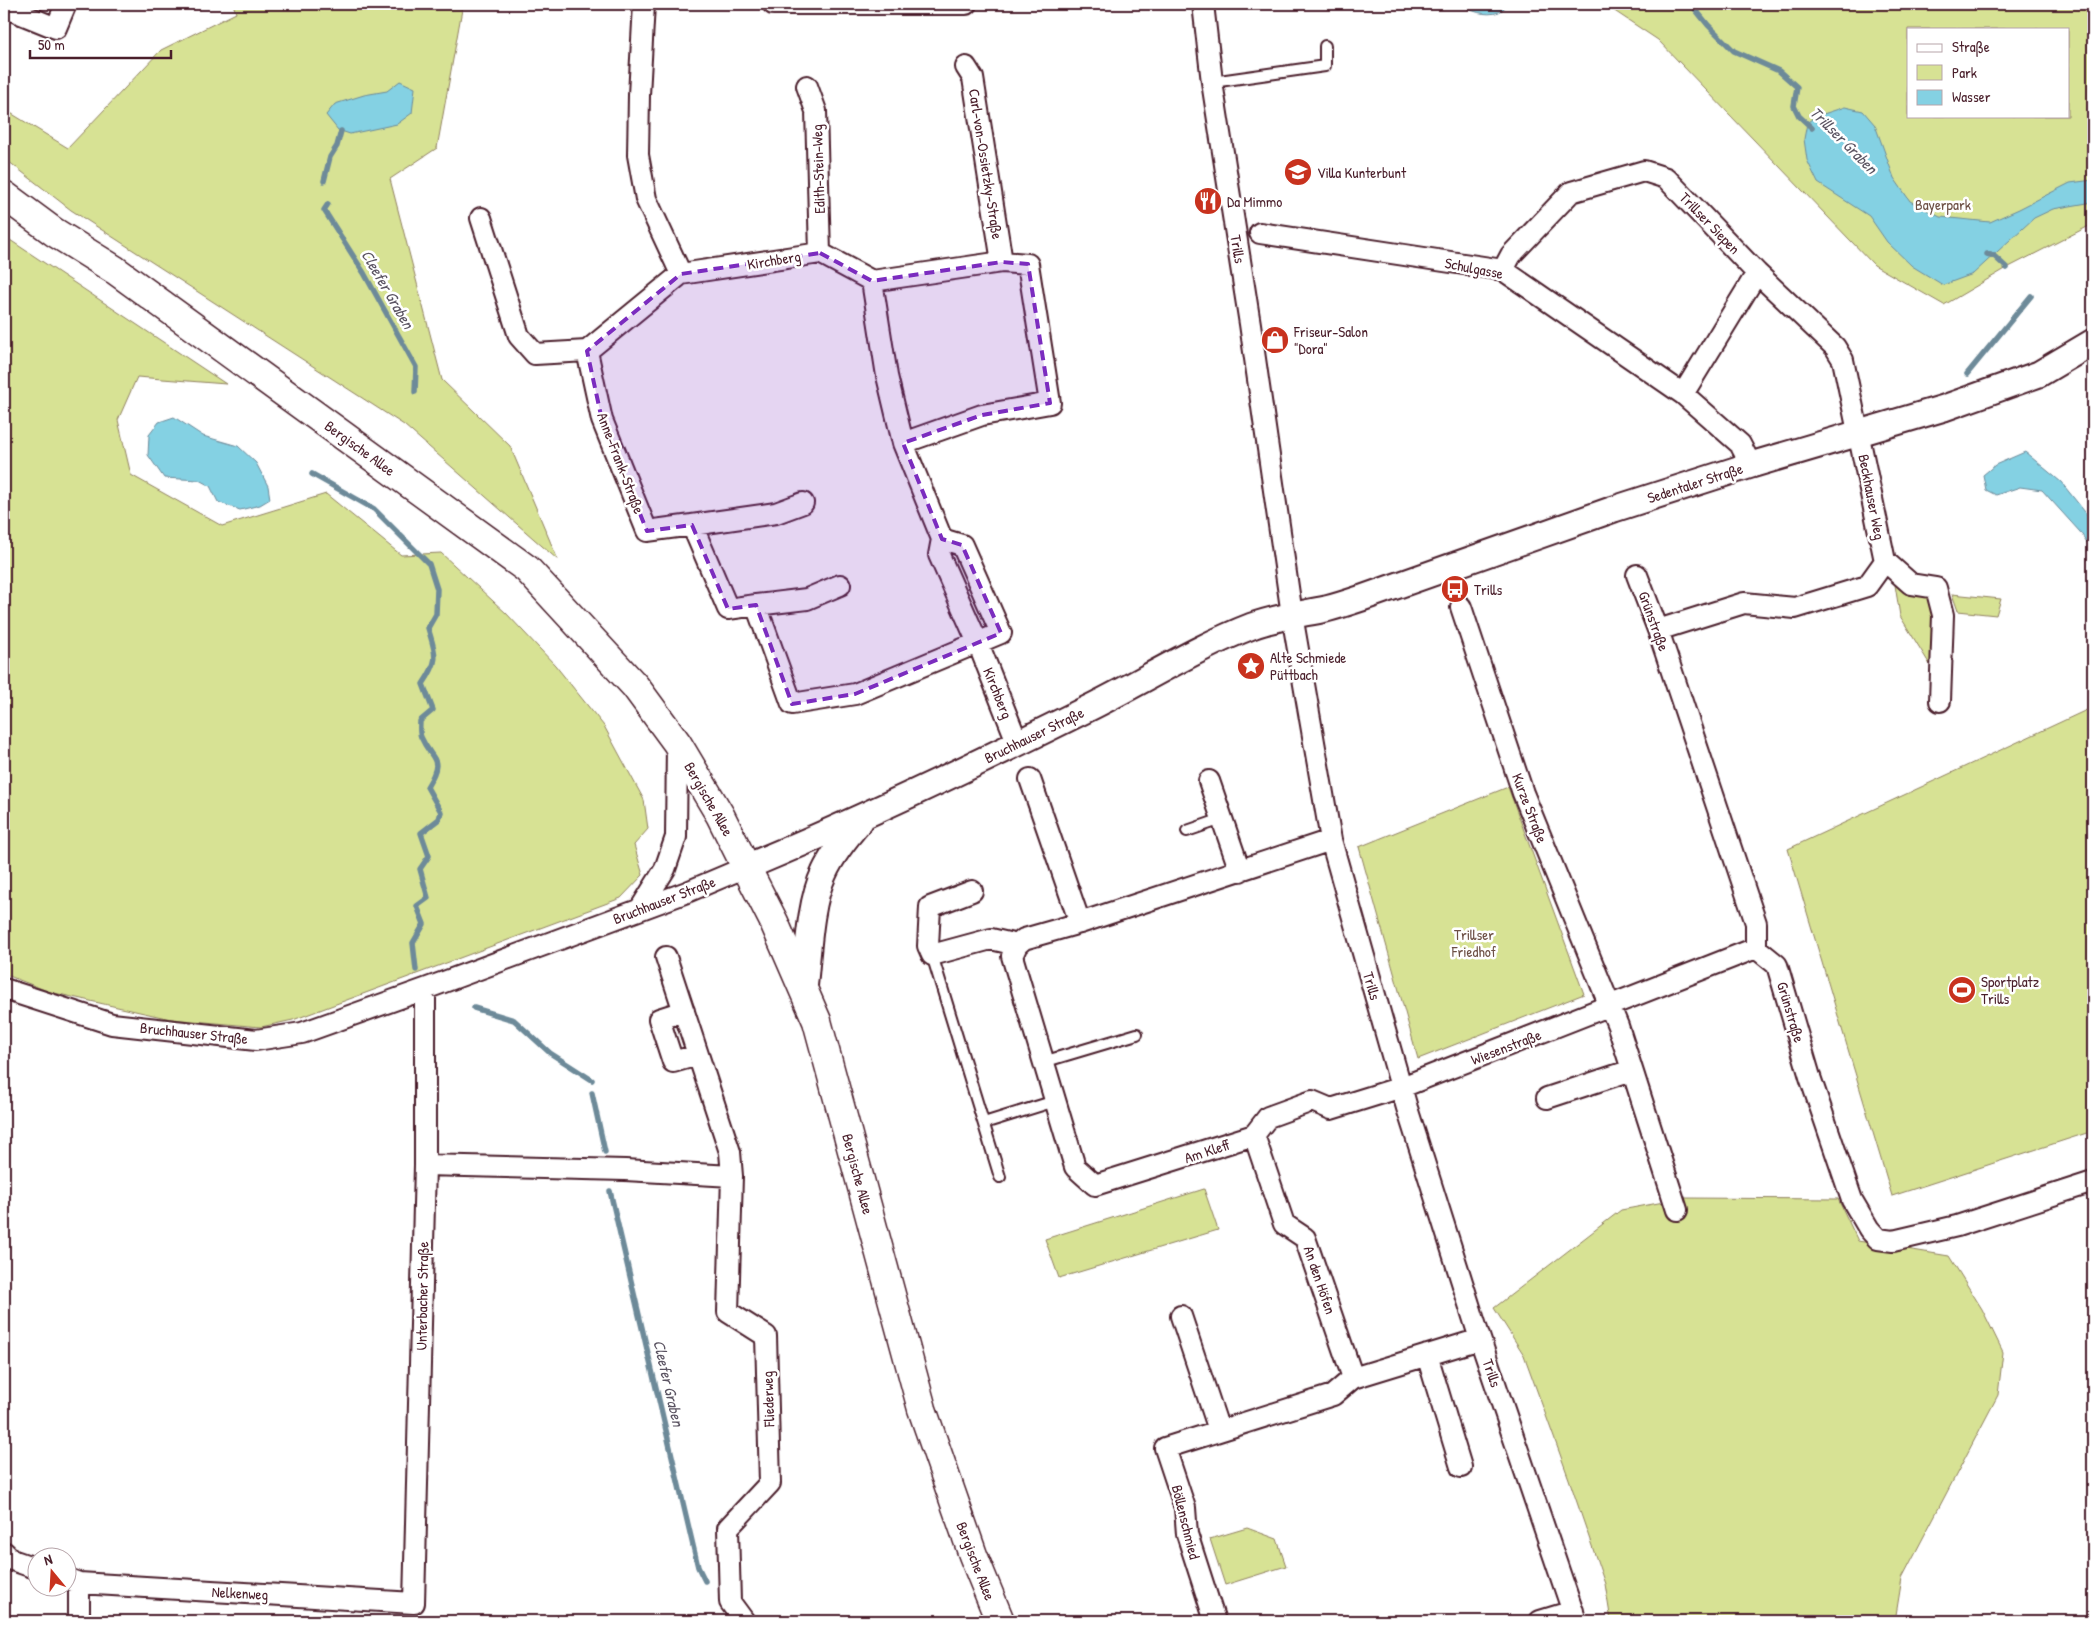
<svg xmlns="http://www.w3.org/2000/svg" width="2097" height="1625" viewBox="0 0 2097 1625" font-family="'Patrick Hand',sans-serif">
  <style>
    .green { fill: #d7e294; stroke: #908060; fill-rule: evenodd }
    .water { fill: #84d1e3; stroke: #6d8a99 }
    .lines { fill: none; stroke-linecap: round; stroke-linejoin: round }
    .stream { stroke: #6d8a99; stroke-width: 5.5 }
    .service-casing { stroke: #4a1f2b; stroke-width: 14 }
    .minor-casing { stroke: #4a1f2b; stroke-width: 24 }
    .tertiary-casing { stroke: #4a1f2b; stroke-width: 29 }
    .secondary-casing { stroke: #4a1f2b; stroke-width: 31 }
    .service { stroke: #fff; stroke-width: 10 }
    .minor { stroke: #fff; stroke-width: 20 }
    .tertiary { stroke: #fff; stroke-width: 25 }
    .secondary { stroke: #fff; stroke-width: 28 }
    .marked { fill: #7b2cbf; fill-opacity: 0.2; stroke: #7b2cbf; stroke-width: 4; stroke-dasharray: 10 6; stroke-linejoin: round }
    .labels { text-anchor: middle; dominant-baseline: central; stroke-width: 5; stroke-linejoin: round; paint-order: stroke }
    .street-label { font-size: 15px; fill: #4a1f2b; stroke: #fff }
    .poi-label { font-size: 15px; fill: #4a1f2b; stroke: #fff; text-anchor: start }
    .park-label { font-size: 15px; fill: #6d5045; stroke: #fff }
    .water-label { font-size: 16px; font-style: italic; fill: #5b5462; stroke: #fff }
  </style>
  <rect width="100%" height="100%" fill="#fff"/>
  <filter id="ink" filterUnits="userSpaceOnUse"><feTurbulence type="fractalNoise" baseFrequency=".02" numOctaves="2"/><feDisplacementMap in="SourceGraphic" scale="10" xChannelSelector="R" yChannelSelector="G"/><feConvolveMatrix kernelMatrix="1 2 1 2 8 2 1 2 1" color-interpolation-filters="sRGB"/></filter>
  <g filter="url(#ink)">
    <path class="green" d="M233,4H463L437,148L390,179L442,380L510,446L558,560L404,425L71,210L4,158V109L68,148L161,50L236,13Z
      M1604,4H2093V224L2007,268L1944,305L1874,265L1658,40ZM1908,29H2068V116H1908Z
      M4,236L226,384L137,377L118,420L131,475L222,526L326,494L401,555L441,553L506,613L555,665L604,726L644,800L648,829L634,845L643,875L621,898L293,1020L261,1027L171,1019L50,992L4,974Z
      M1895,585L1934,596L1932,668L1900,616Z
      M1952,594L2001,599L1996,615L1958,611Z
      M2093,707V1131L1892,1196L1788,849Z
      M1508,787L1584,994L1418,1059L1359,847Z
      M1204,1189L1218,1230L1059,1278L1045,1239Z
      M1685,1198L1838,1199L1858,1241L1949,1256L1982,1309L2003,1352L1998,1395L1902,1578L1895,1621H1611L1605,1584L1569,1479L1524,1355L1494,1308L1621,1210Z
      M1247,1528L1277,1539L1286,1566L1225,1585L1210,1539Z"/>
    <path class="water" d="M1460,4H1459H1508C1506,6 1502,11 1499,12C1486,17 1470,11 1460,4Z
      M400,81L415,88L412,113L397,124L350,134L338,130L326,115L335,104L364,95L387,91Z
      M1845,107L1863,111L1875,125L1894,178L1910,201L1940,217L1990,222L2019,209L2070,183L2093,180V202L2053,209L2034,218L1973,274L1943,285L1912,266L1887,242L1869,216L1818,183L1807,160L1804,139L1807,123L1814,117Z
      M174,417L203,436L238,446L256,463L268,486L270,499L260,505L240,510L218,502L210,486L199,480L164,478L148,455L149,435L159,422Z
      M2025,452L2061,482L2093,522V551L2080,532L2042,490L2020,487L1996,495L1986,490L1983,475L1995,465Z"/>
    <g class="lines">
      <path class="stream" d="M1691,4L1708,25L1734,51L1779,71L1797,87L1794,106L1799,116L1812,128
        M324,181L330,157L337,146L341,131
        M328,204L324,210L364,273L416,367L415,392
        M1987,254L1994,256L2007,268
        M1967,374L2031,296
        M312,474L374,509L429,564L437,589L436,614L428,628C436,655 440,659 423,684L433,710L420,721C420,726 419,733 421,737C432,762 445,757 427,787L441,812L439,819L421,833L429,856L420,869L428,898L417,906L424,924L413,943L416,970
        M474,1008L514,1020L550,1053L592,1080
        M592,1093L605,1152
        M610,1191L698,1567L705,1581
        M770,1619L773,1621"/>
      <defs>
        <path id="service" d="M1212,82L1325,66V46
          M1187,831L1222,819
          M932,955L1000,1177
          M1043,1062L1137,1034
          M984,1123L1055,1101"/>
        <path id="minor" d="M644,4L639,95L638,155L646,199L681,274L820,253L872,281L887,376L903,443L942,539L939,555L978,643L1018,744
          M773,4H966
          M1203,4L1212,82L1250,324L1292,615L1331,840L1407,1108L1480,1339L1576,1621
          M4,7L56,28L66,4
          M807,86L816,111L820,253
          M481,218L519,336L535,354L587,351
          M1260,233L1503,270L1683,394L1740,444L1751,465
          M1503,270L1511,255L1571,192L1644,171L1666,178L1757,273L1835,347L1843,360L1885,561L1911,584L1936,588L1943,615L1940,701
          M681,274L587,351L602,420L647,531L692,525L728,609L756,605L792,704L855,694L1001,633L962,545L942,539
          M872,281L1002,262
          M1683,394L1757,273
          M903,443L982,415L1050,403L1028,264L1002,262L973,78L966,67
          M692,525L776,513L803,503
          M1637,575L1658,630L1756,923V948L1777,965L1810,1077L1852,1200L1869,1229L1878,1239L1893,1241L1957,1226L2093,1182
          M756,605L807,599L840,585
          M1461,607L1523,793L1618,1026L1677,1210
          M1658,630L1744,603L1795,608L1867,586L1885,561
          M1030,779L1080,923L1331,840
          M1209,781L1240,871
          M972,891L930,907L928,946L932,955L991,939L1017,945
          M640,909L665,869L676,837L677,743
          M1080,923L1024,939L1017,945L1012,956L1075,1167L1095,1185L1254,1135L1268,1117L1312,1101L1331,1109L1402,1087L1756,948
          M666,957L730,1152L732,1176L728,1312L766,1336L770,1483L728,1528L730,1602L744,1621
          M4,989L112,1024L256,1040L302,1033L425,989L687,892L746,867
          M684,1011L659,1019L673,1062L698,1055
          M1547,1098L1632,1070
          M1254,1135L1284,1224L1305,1238L1353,1378
          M425,1165L625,1170L732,1176
          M1181,1316L1219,1430
          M1427,1355L1461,1467
          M4,1552L12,1560L38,1569
          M68,1579L79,1583L414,1603L425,1165V989
          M79,1583V1621
          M1215,1621L1187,1534L1185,1508L1165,1448L1333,1395L1353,1378L1480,1339
          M1540,1621L1573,1611"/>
        <path id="tertiary" d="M746,867C862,819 975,765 1087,709C1142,682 1195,648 1252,626C1276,617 1302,614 1326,609C1338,606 1350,602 1362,598L1614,509L1751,465L1944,408L2039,374L2093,342
          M804,990C808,956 809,904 824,873C833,853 847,836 861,820"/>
        <path id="secondary" d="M4,195L54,232L115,270L527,569L635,686L677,743L720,815L746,867L774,922L817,1021L922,1409L973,1555L1000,1621"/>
      </defs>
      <use href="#service" class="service-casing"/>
      <use href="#minor" class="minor-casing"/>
      <use href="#tertiary" class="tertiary-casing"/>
      <use href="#secondary" class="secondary-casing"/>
      <use href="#service" class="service"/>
      <use href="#minor" class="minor"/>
      <use href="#tertiary" class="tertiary"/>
      <use href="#secondary" class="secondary"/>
    </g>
  </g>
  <path class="marked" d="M820,253L872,281L1002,262L1028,264L1050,403L982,415L903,443L942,539L962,545L1001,633L855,694L792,704L756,605L728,609L692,525L647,531L602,420L587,351L681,274Z"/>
  <defs>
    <symbol id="school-disc" viewBox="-11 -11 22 22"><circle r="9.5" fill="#c8321e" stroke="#fff"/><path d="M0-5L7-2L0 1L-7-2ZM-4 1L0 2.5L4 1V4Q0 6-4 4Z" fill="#fff"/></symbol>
    <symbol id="restaurant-disc" viewBox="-11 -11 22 22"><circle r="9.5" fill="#c8321e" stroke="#fff"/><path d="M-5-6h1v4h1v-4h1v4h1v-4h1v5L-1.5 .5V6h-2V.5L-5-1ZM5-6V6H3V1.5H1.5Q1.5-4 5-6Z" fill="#fff"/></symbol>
    <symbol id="shop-disc" viewBox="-11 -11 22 22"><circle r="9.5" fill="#c8321e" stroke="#fff"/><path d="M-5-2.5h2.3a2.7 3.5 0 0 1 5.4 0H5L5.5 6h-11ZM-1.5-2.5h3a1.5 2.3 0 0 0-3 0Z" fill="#fff"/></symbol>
    <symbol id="bus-disc" viewBox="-11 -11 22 22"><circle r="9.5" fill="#c8321e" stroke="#fff"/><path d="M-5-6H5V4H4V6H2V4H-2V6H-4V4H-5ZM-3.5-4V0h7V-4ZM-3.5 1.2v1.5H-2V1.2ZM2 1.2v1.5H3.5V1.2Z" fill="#fff"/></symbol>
    <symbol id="sight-disc" viewBox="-11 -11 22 22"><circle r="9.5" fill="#c8321e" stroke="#fff"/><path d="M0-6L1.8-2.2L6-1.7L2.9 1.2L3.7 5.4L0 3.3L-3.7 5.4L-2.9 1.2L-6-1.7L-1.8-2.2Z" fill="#fff"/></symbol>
    <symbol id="stadium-disc" viewBox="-11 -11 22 22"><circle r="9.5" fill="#c8321e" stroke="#fff"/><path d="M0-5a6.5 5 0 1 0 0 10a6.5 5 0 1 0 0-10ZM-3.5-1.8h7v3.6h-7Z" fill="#fff"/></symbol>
  </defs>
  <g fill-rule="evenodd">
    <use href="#school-disc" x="1282" y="156" width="32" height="32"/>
    <use href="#restaurant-disc" x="1192" y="185" width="32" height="32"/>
    <use href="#shop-disc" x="1259" y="324" width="32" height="32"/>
    <use href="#bus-disc" x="1439" y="573" width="32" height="32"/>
    <use href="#sight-disc" x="1235" y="650" width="32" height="32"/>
    <use href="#stadium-disc" x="1946" y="974" width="32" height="32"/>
  </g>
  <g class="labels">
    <g class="street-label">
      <text transform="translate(986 164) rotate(81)">Carl-von-Ossietzky-Straße</text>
      <text transform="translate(818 169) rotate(-92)">Edith-Stein-Weg</text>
      <text transform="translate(1710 223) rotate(46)">Trillser Siepen</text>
      <text transform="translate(1238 249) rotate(81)">Trills</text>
      <text transform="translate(774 260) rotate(-9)">Kirchberg</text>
      <text transform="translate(1474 268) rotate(11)">Schulgasse</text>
      <text transform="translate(360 448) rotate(36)">Bergische Allee</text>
      <text transform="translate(621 463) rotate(69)">Anne-Frank-Straße</text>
      <text transform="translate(1695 483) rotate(-18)">Sedentaler Straße</text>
      <text transform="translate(1872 497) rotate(79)">Beckhauser Weg</text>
      <text transform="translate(1654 621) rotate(70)">Grünstraße</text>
      <text transform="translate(998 693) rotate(68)">Kirchberg</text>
      <text transform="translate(1034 735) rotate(-26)">Bruchhauser Straße</text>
      <text transform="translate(709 799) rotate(60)">Bergische Allee</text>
      <text transform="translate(1530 808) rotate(69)">Kurze Straße</text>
      <text transform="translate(664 900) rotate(-21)">Bruchhauser Straße</text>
      <text transform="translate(1372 986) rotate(74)">Trills</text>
      <text transform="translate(1791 1012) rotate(73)">Grünstraße</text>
      <text transform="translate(194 1033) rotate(6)">Bruchhauser Straße</text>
      <text transform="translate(1506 1047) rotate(-21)">Wiesenstraße</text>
      <text transform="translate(1207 1151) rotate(-18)">Am Kleff</text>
      <text transform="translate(858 1174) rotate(75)">Bergische Allee</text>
      <text transform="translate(1320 1280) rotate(71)">An den Höfen</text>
      <text transform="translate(422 1296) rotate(-89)">Unterbacher Straße</text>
      <text transform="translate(1492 1373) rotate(71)">Trills</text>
      <text transform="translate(768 1399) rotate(-92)">Fliederweg</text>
      <text transform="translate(1186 1522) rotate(76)">Böllenschmied</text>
      <text transform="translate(976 1561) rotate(69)">Bergische Allee</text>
      <text transform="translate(240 1593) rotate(3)">Nelkenweg</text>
    </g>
    <g class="poi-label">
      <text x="1317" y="172">Villa Kunterbunt</text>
      <text x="1227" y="201">Da Mimmo</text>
      <text x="1294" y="331">Friseur-Salon<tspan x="1294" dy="17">"Dora"</tspan></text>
      <text x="1474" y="589">Trills</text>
      <text x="1270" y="657">Alte Schmiede<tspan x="1270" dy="17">Püttbach</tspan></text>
      <text x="1981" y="981">Sportplatz<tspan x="1981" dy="17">Trills</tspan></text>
    </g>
    <g class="park-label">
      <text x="1943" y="204">Bayerpark</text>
      <text x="1474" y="934">Trillser<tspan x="1474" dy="17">Friedhof</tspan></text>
    </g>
    <g class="water-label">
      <text transform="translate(1844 140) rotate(45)">Trillser Graben</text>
      <text transform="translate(388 289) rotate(60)">Cleefer Graben</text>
      <text transform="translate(669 1383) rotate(77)">Cleefer Graben</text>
    </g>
  </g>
  <rect width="2097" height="1625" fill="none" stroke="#fff" stroke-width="20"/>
  <rect x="10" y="10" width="2077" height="1605" fill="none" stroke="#4a1f2b" stroke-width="2" filter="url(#ink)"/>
  <rect x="1907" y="28" width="162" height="90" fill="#ffffff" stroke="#b7a5aa"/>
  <rect x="1917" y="44" width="25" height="8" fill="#ffffff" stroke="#b7a5aa"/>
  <text x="1952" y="52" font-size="15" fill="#4a1f2b">Straße</text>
  <rect x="1917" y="65" width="25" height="15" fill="#d7e294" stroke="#b7a5aa"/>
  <text x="1952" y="78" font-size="15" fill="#4a1f2b">Park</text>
  <rect x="1917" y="90" width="25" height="15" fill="#84d1e3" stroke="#b7a5aa"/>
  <text x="1952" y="102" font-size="15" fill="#4a1f2b">Wasser</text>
  <g transform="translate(52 1572) rotate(342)"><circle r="24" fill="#ffffff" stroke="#b7a5aa"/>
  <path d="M0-4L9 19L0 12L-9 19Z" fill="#c8321e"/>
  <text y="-8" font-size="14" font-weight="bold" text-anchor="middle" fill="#4a1f2b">N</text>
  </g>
  <path d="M30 50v8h141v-8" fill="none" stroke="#4a1f2b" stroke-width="2.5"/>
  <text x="38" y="50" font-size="15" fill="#4a1f2b" stroke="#ffffff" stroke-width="4" paint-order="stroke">50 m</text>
</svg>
